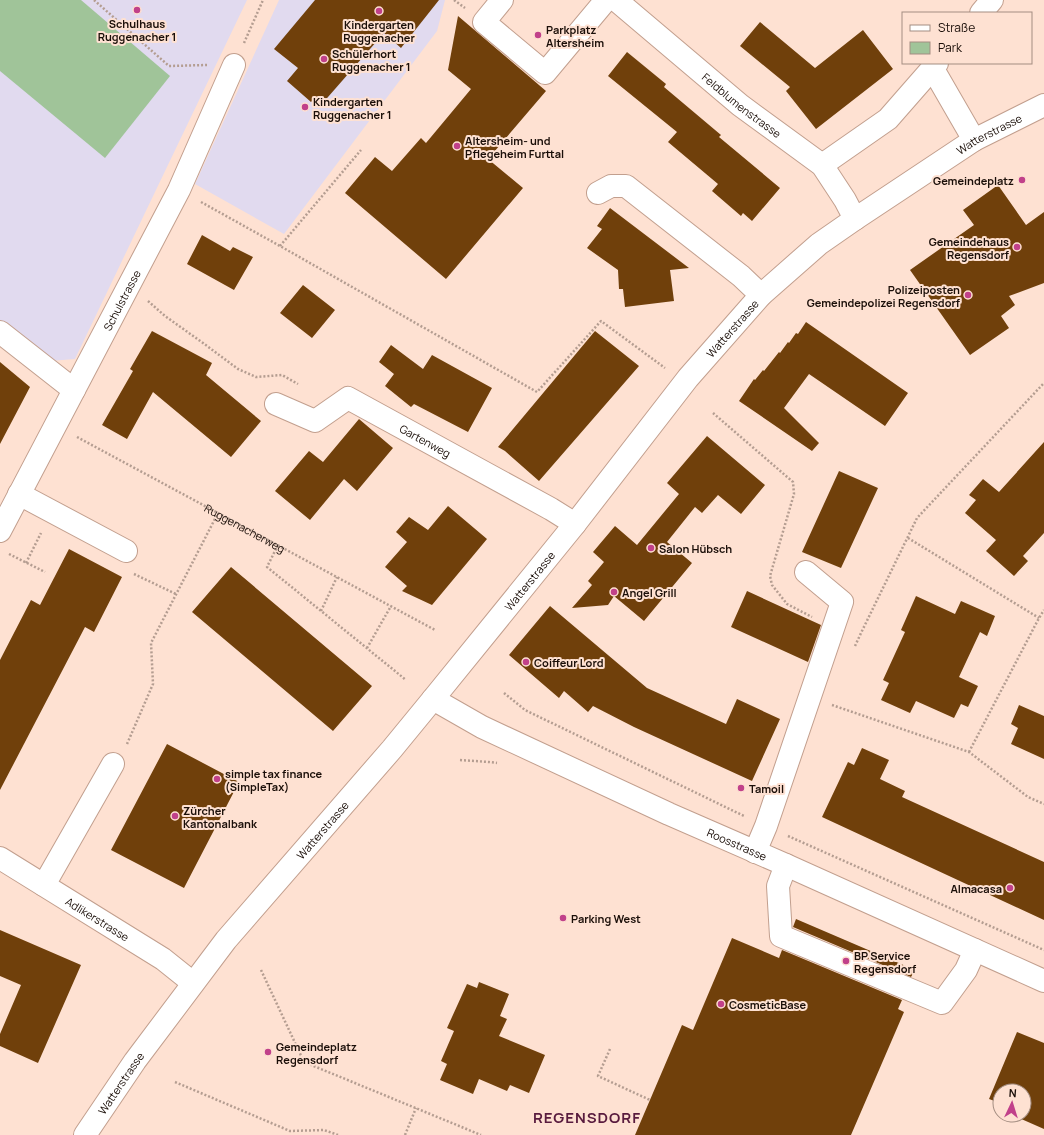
<svg xmlns="http://www.w3.org/2000/svg" width="1044" height="1135" viewBox="0 0 1044 1135" font-family="Manrope,sans-serif">
  <style>
    .education { fill: #e1daef }
    .green { fill: #a0c499 }
    .building { fill: #70400b }
    .lines { fill: none; stroke-linecap: round; stroke-linejoin: round }
    .minor-casing { stroke: #c29f8e; stroke-width: 24 }
    .path { stroke: #b49d91; stroke-width: 2.5; stroke-dasharray: 2 2; stroke-linecap: butt }
    .minor { stroke: #fff; stroke-width: 22 }
    .poi-dot { fill: #c1418a; stroke: #fee1d2; stroke-width: 1.5 }
    .labels { text-anchor: middle; dominant-baseline: central; stroke-width: 4; stroke-linejoin: round; paint-order: stroke }
    .poi-label { font-size: 11px; font-weight: bold; fill: #1a0e08; stroke: #fee1d2; text-anchor: start }
    .street-label { font-size: 11px; fill: #1a0e08; stroke: #fee1d2 }
    .district-label { font-size: 15px; font-weight: bold; letter-spacing: 1px; fill: #591b3e; stroke: #fee1d2 }
  </style>
  <rect width="100%" height="100%" fill="#fee1d2"/>
  <path class="education" d="M0,0H247L75,359L50,361L0,320Z
    M279,0H445L437,31L284,234L195,184Z"/>
  <path class="green" d="M0,0H81L170,76L105,158L0,71Z"/>
  <path class="building" d="M315,0H439L401,48L384,33L321,105L314,99L311,102L287,81L298,68L274,49Z
    M458,16L546,91L488,159L523,188L446,279L345,193L375,157L392,171L421,138L426,143L471,89L448,70Z
    M760,22L815,68L863,30L893,69L816,129L786,91L790,87L740,46Z
    M627,52L666,84L664,87L721,135L719,137L780,188L752,221L743,213L741,216L712,191L718,184L668,142L677,132L608,76Z
    M998,185L1026,225L1044,212V283L1009,296L1015,305L1001,316L1009,328L970,355L910,270L974,225L963,210Z
    M610,208L689,268L670,270L674,301L625,307L623,289H619L618,270L587,248L602,229L597,226Z
    M202,235L230,251L233,247L253,257L234,290L187,264Z
    M303,285L335,310L312,338L280,313Z
    M806,322L908,393L885,426L809,374L784,408L819,443L812,451L739,401L754,379L755,380L763,370L764,371L779,352L780,353L788,342L789,343L796,333L798,334Z
    M152,331L212,363L206,375L261,421L231,457L153,392L127,439L102,425L133,371L130,369Z
    M595,331L639,366L539,481L505,451L498,447Z
    M391,345L423,369L432,355L492,388L468,432L414,404L411,407L385,386L394,374L379,362Z
    M0,362L30,387L0,444Z
    M359,419L393,448L357,491L344,479L310,520L275,491L309,451L323,462Z
    M707,436L765,485L741,514L718,495L702,513L695,507L667,542L692,563L644,621L614,596L608,605L572,608L592,585L588,581L604,562L593,552L615,526L637,545L679,494L667,483Z
    M1044,442V533L1023,556L1028,561L1014,576L986,551L996,540L965,513L976,500L969,495L983,479L999,492Z
    M839,471L878,488L841,568L802,552Z
    M448,506L487,539L432,605L402,591L407,586L385,567L407,542L396,532L409,517L428,530Z
    M69,549L122,577L94,632L85,627L0,790V660L31,600L40,605Z
    M231,567L372,686L333,731L192,612Z
    M747,591L821,625L808,662L731,627Z
    M916,596L955,614L961,601L995,616L987,636L980,632L959,677L978,686L968,707L961,704L954,718L916,701L910,713L881,700L889,683L883,680L905,632L901,630Z
    M550,606L647,688L726,724L737,699L780,719L752,781L634,727L593,706L588,712L564,691L559,698L509,655Z
    M1019,705L1044,716V759L1011,744L1018,728L1011,724Z
    M167,744L239,782L184,888L111,850Z
    M862,748L889,760L880,779L905,791L902,797L1044,862V920L822,817L848,762L854,765Z
    M796,919L915,970L911,977L793,927Z
    M0,930L81,965L38,1063L0,1046V1034L21,985L0,976Z
    M732,938L779,958L782,950L902,1000L898,1009L904,1012L851,1135H635L682,1025L693,1030Z
    M479,982L509,994L500,1016L507,1019L499,1036L545,1055L529,1093L510,1085L507,1091L479,1079L473,1094L440,1080L447,1064L441,1061L454,1031L447,1028L467,984L477,988Z
    M1017,1032L1044,1043V1129L1019,1118L1020,1115H1024V1091H1000V1103L989,1099Z"/>
  <g class="lines">
    <defs>
      <g id="minor">
        <path d="M502,0L484,22L545,73L606,0"/>
        <path id="s2" d="M616,0L740,105L822,165L845,200L855,219"/>
        <path d="M981,13L992,0"/>
        <path d="M933,69L974,140"/>
        <path d="M822,165L888,119L937,63"/>
        <path d="M598,193L611,186H626L741,276L761,295"/>
        <path d="M0,332L74,390"/>
        <path id="s3" d="M276,404L315,421L348,398L551,509L575,524"/>
        <path d="M19,494L126,551"/>
        <path id="s4" d="M0,531L179,190L234,65"/>
        <path id="s5" d="M433,699L482,727L669,814L786,865L1044,981"/>
        <path d="M755,852L766,826L842,602L806,572"/>
        <path id="s6" d="M0,858L163,959L193,983"/>
        <path d="M786,865L778,886L781,936L942,1003L966,970L975,950"/>
        <path d="M44,885L113,764"/>
        <path id="s7" d="M85,1135L135,1061L226,940L392,749L433,699L575,524L688,378L761,295L819,244L855,219L974,140L1044,105"/>
      </g>
    </defs>
    <use href="#minor" class="minor-casing"/>
    <g class="path">
      <path d="M94,0L169,66L207,65"/>
      <path d="M454,0L465,8"/>
      <path d="M244,43L263,0"/>
      <path d="M201,202L280,246L537,392L601,321L665,368"/>
      <path d="M280,246L361,150"/>
      <path d="M148,301L165,316L203,343L238,369L256,377L282,375L298,384"/>
      <path d="M713,413L793,482L794,494L770,576L772,585L787,604L812,617"/>
      <path id="s1" d="M77,437L435,630"/>
      <path d="M908,538L1039,618"/>
      <path d="M278,545L267,567L406,680"/>
      <path d="M9,554L45,572"/>
      <path d="M26,563L41,533"/>
      <path d="M134,574L176,594"/>
      <path d="M321,611L337,577"/>
      <path d="M855,646L861,633L917,518L1044,383"/>
      <path d="M367,648L391,606"/>
      <path d="M504,693L525,710L744,816"/>
      <path d="M832,705L969,752L1028,797L1044,804"/>
      <path d="M127,744L153,684L151,643L218,513"/>
      <path d="M969,752L1039,618L1044,610"/>
      <path d="M460,760L489,762L497,763"/>
      <path d="M788,836L1044,950"/>
      <path d="M261,970L304,1062L481,1135"/>
      <path d="M610,1049L598,1076L650,1100"/>
      <path d="M175,1082L290,1131L324,1130L338,1135"/>
      <path d="M405,1135L416,1108"/>
    </g>
    <use href="#minor" class="minor"/>
  </g>
  <g class="poi-dot">
    <circle cx="137" cy="10" r="4"/>
    <circle cx="379" cy="11" r="4"/>
    <circle cx="538" cy="35" r="4"/>
    <circle cx="324" cy="59" r="4"/>
    <circle cx="305" cy="107" r="4"/>
    <circle cx="457" cy="146" r="4"/>
    <circle cx="1022" cy="180" r="4"/>
    <circle cx="1017" cy="247" r="4"/>
    <circle cx="968" cy="295" r="4"/>
    <circle cx="651" cy="548" r="4"/>
    <circle cx="614" cy="592" r="4"/>
    <circle cx="526" cy="662" r="4"/>
    <circle cx="217" cy="779" r="4"/>
    <circle cx="741" cy="788" r="4"/>
    <circle cx="175" cy="816" r="4"/>
    <circle cx="1010" cy="888" r="4"/>
    <circle cx="563" cy="918" r="4"/>
    <circle cx="846" cy="961" r="4"/>
    <circle cx="721" cy="1004" r="4"/>
    <circle cx="268" cy="1052" r="4"/>
  </g>
  <g class="labels">
    <g class="poi-label">
      <text x="137" y="23" text-anchor="middle">Schulhaus<tspan x="137" dy="13">Ruggenacher 1</tspan></text>
      <text x="379" y="24" text-anchor="middle">Kindergarten<tspan x="379" dy="13">Ruggenacher</tspan></text>
      <text x="546" y="29">Parkplatz<tspan x="546" dy="13">Altersheim</tspan></text>
      <text x="332" y="53">Schülerhort<tspan x="332" dy="13">Ruggenacher 1</tspan></text>
      <text x="313" y="101">Kindergarten<tspan x="313" dy="13">Ruggenacher 1</tspan></text>
      <text x="465" y="140">Altersheim- und<tspan x="465" dy="13">Pflegeheim Furttal</tspan></text>
      <text x="1014" y="180" text-anchor="end">Gemeindeplatz</text>
      <text x="1009" y="241" text-anchor="end">Gemeindehaus<tspan x="1009" dy="13">Regensdorf</tspan></text>
      <text x="960" y="289" text-anchor="end">Polizeiposten<tspan x="960" dy="13">Gemeindepolizei Regensdorf</tspan></text>
      <text x="659" y="548">Salon Hübsch</text>
      <text x="622" y="592">Angel Grill</text>
      <text x="534" y="662">Coiffeur Lord</text>
      <text x="225" y="773">simple tax finance<tspan x="225" dy="13">(SimpleTax)</tspan></text>
      <text x="749" y="788">Tamoil</text>
      <text x="183" y="810">Zürcher<tspan x="183" dy="13">Kantonalbank</tspan></text>
      <text x="1002" y="888" text-anchor="end">Almacasa</text>
      <text x="571" y="918">Parking West</text>
      <text x="854" y="955">BP Service<tspan x="854" dy="13">Regensdorf</tspan></text>
      <text x="729" y="1004">CosmeticBase</text>
      <text x="276" y="1046">Gemeindeplatz<tspan x="276" dy="13">Regensdorf</tspan></text>
    </g>
    <g class="street-label">
      <text stroke="none"><textPath href="#s2" startOffset="164">Feldblumenstrasse</textPath></text>
      <text stroke="none"><textPath href="#s7" startOffset="1359">Watterstrasse</textPath></text>
      <text stroke="none"><textPath href="#s4" startOffset="261">Schulstrasse</textPath></text>
      <text stroke="none"><textPath href="#s7" startOffset="1035">Watterstrasse</textPath></text>
      <text stroke="none"><textPath href="#s3" startOffset="171">Gartenweg</textPath></text>
      <text stroke="none"><textPath href="#s1" startOffset="191">Ruggenacherweg</textPath></text>
      <text stroke="none"><textPath href="#s7" startOffset="711">Watterstrasse</textPath></text>
      <text stroke="none"><textPath href="#s7" startOffset="387">Watterstrasse</textPath></text>
      <text stroke="none"><textPath href="#s5" startOffset="337">Roosstrasse</textPath></text>
      <text stroke="none"><textPath href="#s6" startOffset="115">Adlikerstrasse</textPath></text>
      <text stroke="none"><textPath href="#s7" startOffset="63">Watterstrasse</textPath></text>
    </g>
    <g class="district-label">
      <text x="587" y="1117">REGENSDORF</text>
    </g>
  </g>
  <rect x="902" y="12" width="130" height="52" fill="#fee1d2" stroke="#a38d81"/>
  <rect x="910" y="25" width="20" height="6" fill="#ffffff" stroke="#a38d81"/>
  <text x="938" y="32" font-size="12" fill="#1a0e08">Straße</text>
  <rect x="910" y="42" width="20" height="12" fill="#a0c499" stroke="#a38d81"/>
  <text x="938" y="52" font-size="12" fill="#1a0e08">Park</text>
  <g transform="translate(1012 1103) rotate(4)"><circle r="19" fill="#fee1d2" stroke="#a38d81"/>
  <path d="M0-3L7 15L0 10L-7 15Z" fill="#c1418a"/>
  <text y="-6" font-size="11" font-weight="bold" text-anchor="middle" fill="#1a0e08">N</text>
  </g>
</svg>
